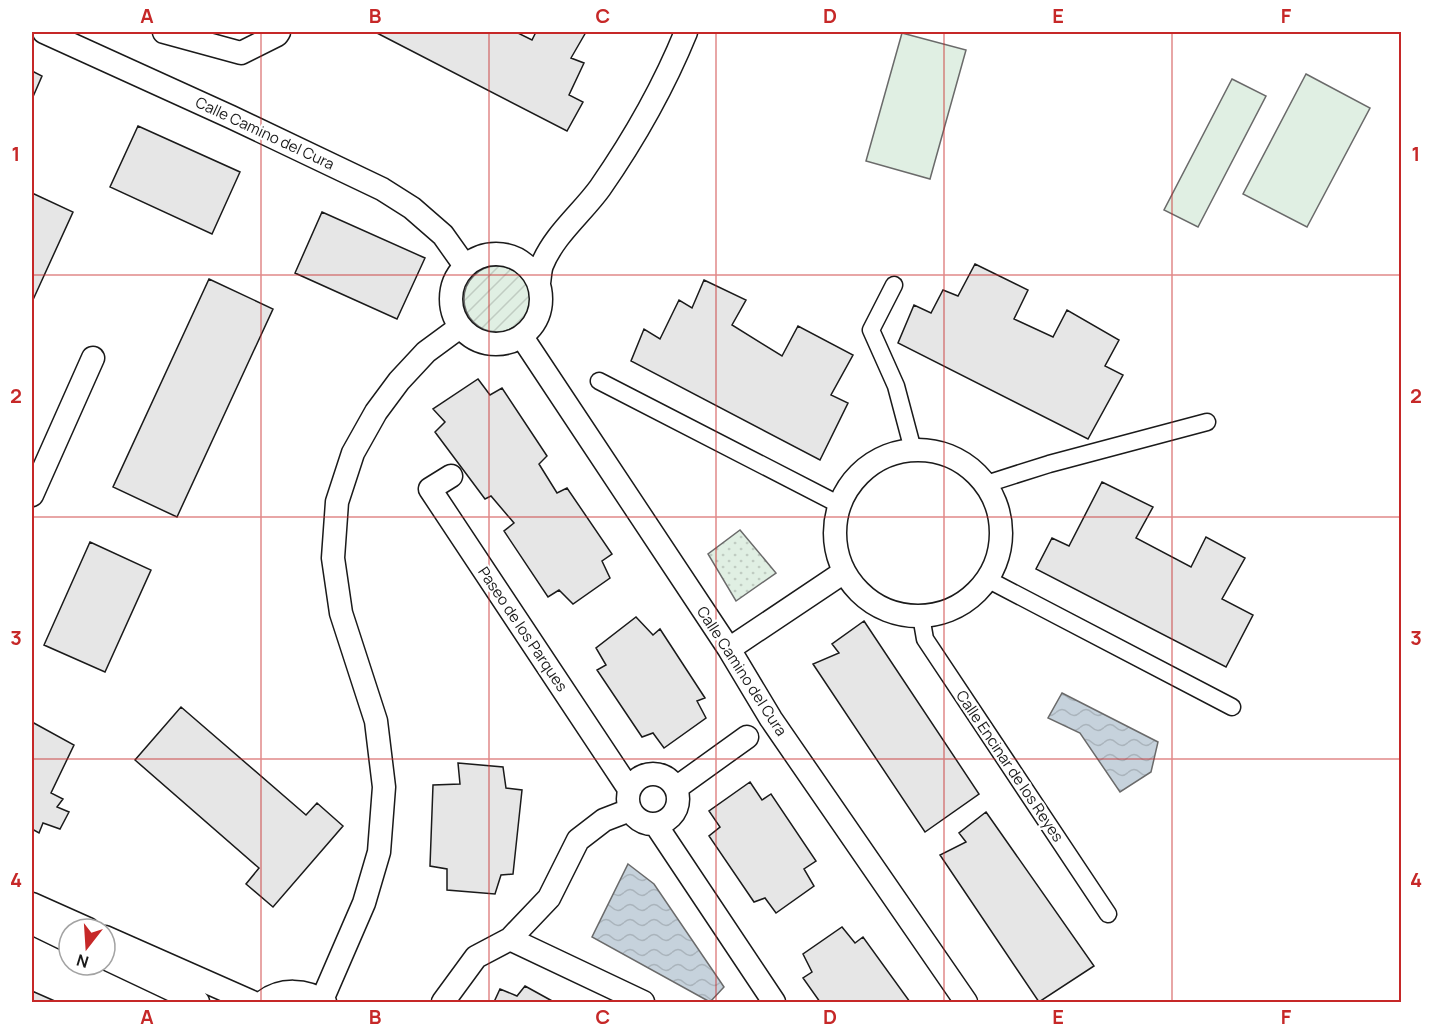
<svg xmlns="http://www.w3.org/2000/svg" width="1433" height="1034" viewBox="0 0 1433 1034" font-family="Manrope,sans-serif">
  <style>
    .grass { fill: #e0efe3; stroke: #6a6a6a; stroke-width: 1.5 }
    .park { fill: url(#park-dots); stroke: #6a6a6a; stroke-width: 1.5 }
    .garden { fill: url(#garden-furrows); stroke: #6a6a6a; stroke-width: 1.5 }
    .water { fill: url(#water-waves); stroke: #6a6a6a; stroke-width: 1.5 }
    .building { fill: #e6e6e6; stroke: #1a1a1a; stroke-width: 1.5 }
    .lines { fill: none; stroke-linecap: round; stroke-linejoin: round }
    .pedestrian-casing { stroke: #1a1a1a; stroke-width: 19 }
    .minor-casing { stroke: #1a1a1a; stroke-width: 25 }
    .pedestrian { stroke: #fff; stroke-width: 16 }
    .minor { stroke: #fff; stroke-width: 22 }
    .grid { fill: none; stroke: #c62828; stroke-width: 1.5; stroke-opacity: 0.55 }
    .labels { text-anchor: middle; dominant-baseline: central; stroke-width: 4.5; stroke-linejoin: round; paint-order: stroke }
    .street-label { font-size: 15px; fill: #1a1a1a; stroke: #fff }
    .neatline { fill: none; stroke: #c62828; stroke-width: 2 }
    .grid-label { font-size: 20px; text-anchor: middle; font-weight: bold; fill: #c62828 }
  </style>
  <defs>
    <pattern id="park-dots" width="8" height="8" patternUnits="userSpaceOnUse" patternTransform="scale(1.5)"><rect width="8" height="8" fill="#e0efe3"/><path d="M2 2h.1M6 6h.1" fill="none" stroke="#c0ccc2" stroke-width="1.8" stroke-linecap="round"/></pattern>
    <pattern id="garden-furrows" width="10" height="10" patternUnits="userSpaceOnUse" patternTransform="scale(1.5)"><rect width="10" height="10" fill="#e0efe3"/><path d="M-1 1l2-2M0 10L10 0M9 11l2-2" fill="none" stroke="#c0ccc2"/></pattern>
    <pattern id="water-waves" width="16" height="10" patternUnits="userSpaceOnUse" patternTransform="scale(1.5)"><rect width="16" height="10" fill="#c6d2dc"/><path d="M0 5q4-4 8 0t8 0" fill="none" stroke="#aab4bc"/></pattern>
  </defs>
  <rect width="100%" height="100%" fill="#fff"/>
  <path class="grass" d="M902,33L966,50L930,179L866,161Z
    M1306,74L1370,108L1307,227L1243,194Z
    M1232,79L1266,96L1198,227L1164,210Z"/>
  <path class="park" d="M740,530L776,573L736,601L708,554Z"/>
  <path class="garden" d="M464 299a33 33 0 1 1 66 0a33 33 0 1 1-66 0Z"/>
  <path class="water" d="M1062,693L1158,742L1151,772L1120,792L1080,733L1048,718Z
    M628,864L654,884L724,987L710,1002L592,937Z"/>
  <path class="building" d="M375,32H516L532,40L536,32H586L571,58L584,63L569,95L583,102L567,131Z
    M32,71L42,76L32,99Z
    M138,126L240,172L212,234L110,187Z
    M32,193L73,212L32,302Z
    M322,212L425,258L397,319L295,273Z
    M975,264L1028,290L1014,319L1053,337L1067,310L1119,340L1105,366L1123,375L1088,439L898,343L914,305L931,313L943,290L958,296Z
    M209,279L273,309L177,517L113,487Z
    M704,280L746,300L732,325L782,356L798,326L853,355L831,395L848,403L820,460L631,361L644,329L660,339L679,300L692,308Z
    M478,379L490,395L502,388L547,456L539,464L557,493L567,488L612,554L602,561L610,578L573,604L559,590L548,597L504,531L514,523L491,496L485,499L435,432L445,422L433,409Z
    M1102,482L1153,507L1136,538L1191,567L1206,537L1245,558L1222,599L1253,615L1226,667L1036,569L1052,538L1069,546Z
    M90,542L151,570L105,672L44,645Z
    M636,617L653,635L660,629L705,698L697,701L706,718L664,748L653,733L642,737L597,670L606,665L596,648Z
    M864,621L979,794L925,832L813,664L839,653L832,644Z
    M181,707L306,815L317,803L343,826L273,907L246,884L259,868L135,760Z
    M32,722L74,745L51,793L63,799L57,807L69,812L60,829L43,823L39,833L32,829Z
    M458,763L503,767L506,788L522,790L513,874L501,875L495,894L447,890V869L430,866L433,785L460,784Z
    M750,782L762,800L771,794L816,861L804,869L814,886L776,913L765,898L754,902L709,836L720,827L709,811Z
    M986,812L1094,966L1039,1002L940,855L966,842L959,833Z
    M842,927L855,943L863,937L910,1002H820L803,978L812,972L803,954Z
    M525,986L554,1002H494L500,989L517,996Z
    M32,991L57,1002H32Z"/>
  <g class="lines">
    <defs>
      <path id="pedestrian" d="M894,285L871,330L896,386L913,450
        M599,381L840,505
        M986,484L1049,464L1207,422
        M987,579L1232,707
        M921,616L925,639L1108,914"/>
      <path id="minor" d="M44,32L231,117L382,189L412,208L443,235L465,266
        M164,32L241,53L277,35L279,32
        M451 299a45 45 0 1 1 90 0a45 45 0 1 1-90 0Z
        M539,283C540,277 540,270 542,265C554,235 582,213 600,188C634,139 664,86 686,32
        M522,337L729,649L771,719L966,1002
        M835 533a83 83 0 1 1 166 0a83 83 0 1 1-166 0Z
        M451,476L430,489L629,789
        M32,495L93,358
        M729,649L844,572
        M628 799a25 25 0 1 1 50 0a25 25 0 1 1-50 0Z
        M676,788L747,737
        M656,825L774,1002
        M32,904L88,929
        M32,923L69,941
        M105,937L252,1002
        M510,939L643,1002
        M105,958L198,1002
        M322,1000L364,903L379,852L384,787L376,721L341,613L333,558L337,502L353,453L376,412L399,381L426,352L460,327
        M263,1002C281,988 306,989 325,1002
        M443,1002L476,957L510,939L549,898L578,840L604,820L630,810"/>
    </defs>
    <use href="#pedestrian" class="pedestrian-casing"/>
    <use href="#minor" class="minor-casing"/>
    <use href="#pedestrian" class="pedestrian"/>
    <use href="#minor" class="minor"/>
  </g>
  <path class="grid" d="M261,32V1002M489,32V1002M716,32V1002M944,32V1002M1172,32V1002M32,275H1402M32,517H1402M32,759H1402"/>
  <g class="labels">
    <g class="street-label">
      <text transform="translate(265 133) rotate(25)">Calle Camino del Cura</text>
      <text transform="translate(523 629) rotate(56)">Paseo de los Parques</text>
      <text transform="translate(742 671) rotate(57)">Calle Camino del Cura</text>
      <text transform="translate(1010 766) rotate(56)">Calle Encinar de los Reyes</text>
    </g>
  </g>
  <rect width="1433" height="1034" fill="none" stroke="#ffffff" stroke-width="66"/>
  <g transform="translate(87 947) rotate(197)"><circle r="28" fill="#ffffff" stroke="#a3a3a3" stroke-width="1.5"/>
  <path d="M0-4.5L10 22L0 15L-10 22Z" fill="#c62828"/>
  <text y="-9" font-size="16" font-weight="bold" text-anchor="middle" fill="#1a1a1a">N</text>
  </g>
  <rect x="33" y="33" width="1367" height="968" class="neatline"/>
  <g class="grid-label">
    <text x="147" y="23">A</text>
    <text x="375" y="23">B</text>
    <text x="603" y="23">C</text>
    <text x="830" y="23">D</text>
    <text x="1058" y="23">E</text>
    <text x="1286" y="23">F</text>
    <text x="16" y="161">1</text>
    <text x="1416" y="161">1</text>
    <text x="16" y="403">2</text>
    <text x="1416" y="403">2</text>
    <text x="16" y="645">3</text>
    <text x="1416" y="645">3</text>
    <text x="16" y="887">4</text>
    <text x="1416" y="887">4</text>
    <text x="147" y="1024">A</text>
    <text x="375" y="1024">B</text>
    <text x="603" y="1024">C</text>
    <text x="830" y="1024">D</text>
    <text x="1058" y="1024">E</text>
    <text x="1286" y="1024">F</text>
  </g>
</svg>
